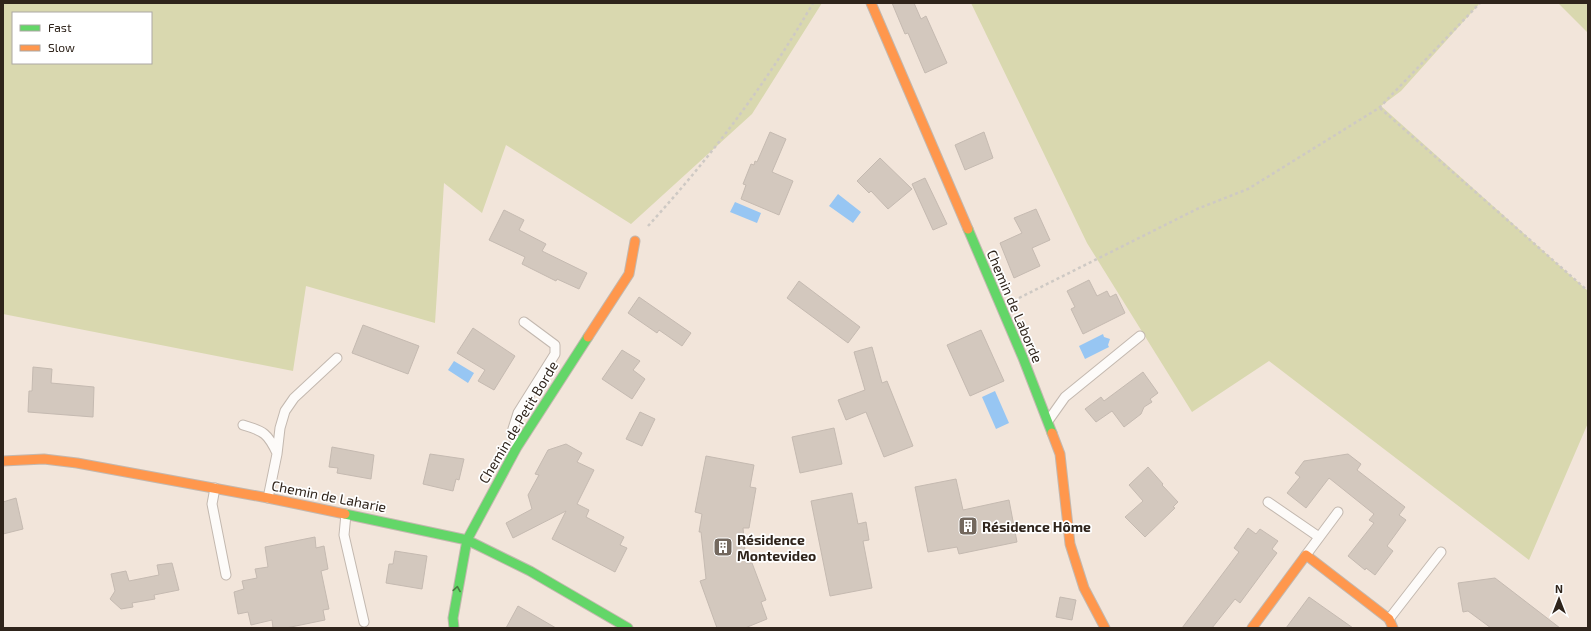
<svg xmlns="http://www.w3.org/2000/svg" width="1591" height="631" viewBox="0 0 1591 631" font-family="'Exo 2',sans-serif">
  <style>
    .green { fill: #d9d8af; fill-rule: evenodd }
    .water { fill: #97c6f3 }
    .building { fill: #d3c8be; stroke: #c5bab1 }
    .lines { fill: none; stroke-linecap: round; stroke-linejoin: round }
    .lane-casing { stroke: #c3b8af; stroke-width: 11 }
    .fast-casing { stroke: #c3b8af; stroke-width: 11 }
    .slow-casing { stroke: #c3b8af; stroke-width: 11 }
    .path { stroke: #cec9c4; stroke-width: 2.5; stroke-dasharray: 3 3; stroke-linecap: butt }
    .lane { stroke: #fdfbf9; stroke-width: 9 }
    .fast { stroke: #63d668; stroke-width: 9 }
    .slow { stroke: #ff974d; stroke-width: 9 }
    .oneway { stroke: #497d42 }
    .labels { text-anchor: middle; dominant-baseline: central; stroke-width: 3.5; stroke-linejoin: round; paint-order: stroke }
    .street-label { font-size: 14px; fill: #2f241b; stroke: #fff }
    .poi-label { font-size: 14px; font-weight: bold; fill: #2f241b; stroke: #fff; text-anchor: start }
  </style>
  <rect width="100%" height="100%" fill="#f2e5da"/>
  <path class="green" d="M3,3H822L752,114L631,224L506,145L482,213L444,183L435,323L306,286L293,371L3,314ZM13,13H151V63H13Z
    M971,3H1480L1401,91L1381,106L1588,291V423L1529,560L1269,361L1192,412L1087,243Z
    M1558,3H1588V33Z"/>
  <path class="water" d="M838,194L861,212L853,223L829,206Z
    M735,202L761,213L757,223L730,212Z
    M1103,334L1104,337L1110,339L1108,345L1109,347L1085,359L1079,346Z
    M454,361L474,373L468,383L448,370Z
    M995,391L1009,423L996,429L982,397Z"/>
  <path class="building" d="M892,3H914L921,19L926,16L947,63L925,73L908,33L905,34Z
    M770,132L786,139L772,172L793,181L779,215L741,199L746,185L743,184L751,164L754,165L755,161L757,162Z
    M984,132L993,158L965,170L955,145Z
    M880,158L912,189L888,209L871,191L869,193L857,181Z
    M925,178L947,224L933,230L912,184Z
    M1036,209L1050,240L1032,248L1040,266L1014,278L1000,243L1022,233L1014,218Z
    M504,210L524,220L519,230L546,244L542,251L587,273L579,289L557,279L556,281L522,264L525,257L489,240Z
    M1089,280L1097,296L1107,291L1110,297L1116,294L1125,313L1083,334L1071,309L1075,307L1067,291Z
    M799,281L860,327L848,343L787,298Z
    M639,297L691,333L682,346L659,330L657,333L628,313Z
    M363,325L419,346L408,374L352,353Z
    M473,328L515,356L494,390L478,381L485,370L457,353Z
    M981,330L1004,381L970,396L947,345Z
    M872,347L882,383L887,381L913,446L884,457L866,412L846,420L838,400L865,390L854,352Z
    M622,350L640,361L633,370L645,379L632,399L602,379Z
    M33,367L52,369L51,383L94,387L93,417L28,412L29,391H32Z
    M1143,372L1158,393L1150,399L1152,402L1144,407L1141,414L1124,427L1112,411L1096,422L1085,409L1101,397L1104,401Z
    M640,412L655,419L642,446L626,439Z
    M834,428L842,464L800,473L792,437Z
    M566,444L582,453L577,462L594,470L577,504L589,510L586,517L624,537L620,545L627,548L615,572L552,539L566,511L513,538L506,523L532,509L528,495L539,475L535,474L548,450Z
    M332,447L374,455L371,479L337,473L338,468L329,467Z
    M430,454L464,459L459,480L456,479L453,491L423,484Z
    M1348,454L1361,464L1357,470L1405,507L1399,515L1406,520L1387,546L1393,551L1375,575L1366,568L1365,570L1348,556L1374,523L1369,520L1374,514L1329,478L1306,508L1287,493L1300,477L1295,473L1304,461Z
    M706,456L754,465L750,487L756,488L749,528H743L746,563H752L766,600L761,602L767,619L745,628H717L700,581L706,579L701,532H699L702,514L695,512Z
    M1148,467L1163,484L1162,485L1178,502L1173,507L1175,508L1145,537L1125,517L1143,501L1129,485Z
    M956,479L963,510L1009,500L1017,542L959,554L957,547L928,552L915,487Z
    M852,493L858,524L866,522L869,540L863,541L872,588L830,596L811,501Z
    M16,498L23,529L3,534V502Z
    M1248,528L1256,534L1260,529L1278,541L1272,549L1277,553L1240,603L1235,599L1212,628H1182L1239,552L1234,548Z
    M315,537L316,548L324,546L328,569L321,571L329,609L323,610L325,620L286,628H273L272,620L251,625L248,612L238,614L234,592L244,589L242,581L257,578L255,569L268,567L265,547Z
    M395,551L427,556L422,589L386,583L389,564H393Z
    M172,563L179,590L154,595L155,599L132,603L133,607L121,609L110,599L115,591L111,574L126,571L129,581L159,575L157,565Z
    M1495,578L1560,628H1491L1468,611L1463,612L1458,583Z
    M1060,597L1076,600L1072,620L1056,617Z
    M1309,597L1353,628H1286Z
    M518,606L556,628H506Z"/>
  <g class="lines">
    <defs>
      <path id="lane" d="M1048,421L1065,397L1140,336
        M243,425C264,431 268,434 277,453
        M517,445L512,432L518,413L555,354V345L524,322
        M215,488L212,504L226,575
        M268,498L277,454L280,428L285,411L294,398L337,358
        M1268,502L1319,537
        M346,514L344,535L364,622
        M1306,555L1338,512
        M1389,619L1441,552"/>
      <path id="fast" d="M968,229L1023,358L1052,433
        M345,514L467,540L530,571L628,628
        M454,628L453,618L467,540L517,447L588,337"/>
      <path id="slow" d="M871,3L968,229
        M588,337L629,274L635,241
        M1052,433L1060,454L1070,544L1084,588L1105,628
        M3,461L44,459L77,463L268,498L345,514
        M1252,628L1306,555L1389,619L1393,628"/>
    </defs>
    <use href="#lane" class="lane-casing"/>
    <use href="#fast" class="fast-casing"/>
    <use href="#slow" class="slow-casing"/>
    <path class="path" d="M1380,108L1588,291
      M648,226C710,158 767,83 813,3
      M1019,298L1197,209L1248,189L1379,108L1480,3"/>
    <use href="#lane" class="lane"/>
    <use href="#fast" class="fast"/>
    <use href="#slow" class="slow"/>
  </g>
  <defs><path id="oneway-chevron" d="M-2-3.5L2.5 0L-2 3.5" fill="none" stroke-width="1.6" stroke-linecap="round" stroke-linejoin="round"/></defs>
  <use class="oneway" href="#oneway-chevron" transform="translate(457 589) rotate(-81)"/>
  <defs>
    <symbol id="building-square" viewBox="-11 -11 22 22"><rect x="-9" y="-9" width="18" height="18" rx="4" fill="#73685e" stroke="#fff"/><path d="M-4-6H4V6H1V3H-1V6H-4ZM-2.5-4.3h1.7v1.8h-1.7ZM.8-4.3h1.7v1.8H.8ZM-2.5-1h1.7V.8h-1.7ZM.8-1h1.7V.8H.8Z" fill="#fff"/></symbol>
  </defs>
  <g fill-rule="evenodd">
    <use href="#building-square" x="957" y="515" width="22" height="22"/>
    <use href="#building-square" x="712" y="536" width="22" height="22"/>
  </g>
  <g class="labels">
    <g class="street-label">
      <text transform="translate(1015 306) rotate(67)">Chemin de Laborde</text>
      <text transform="translate(518 422) rotate(-59)">Chemin de Petit Borde</text>
      <text transform="translate(329 496) rotate(11)">Chemin de Laharie</text>
    </g>
    <g class="poi-label">
      <text x="982" y="526">Résidence Hôme</text>
      <text x="737" y="539">Résidence<tspan x="737" dy="16">Montevideo</tspan></text>
    </g>
  </g>
  <rect width="1591" height="631" fill="none" stroke="#2f241b" stroke-width="8"/>
  <rect x="12" y="12" width="140" height="52" fill="#ffffff" stroke="#aca7a4"/>
  <rect x="20" y="25" width="20" height="6" fill="#63d668" stroke="#aca7a4"/>
  <text x="48" y="32" font-size="12" fill="#2f241b">Fast</text>
  <rect x="20" y="45" width="20" height="6" fill="#ff974d" stroke="#aca7a4"/>
  <text x="48" y="52" font-size="12" fill="#2f241b">Slow</text>
  <g transform="translate(1559 599)" stroke="#ffffff" stroke-width="3" paint-order="stroke">
  <path d="M0-3L7 15L0 10L-7 15Z" fill="#2f241b"/>
  <text y="-6" font-size="11" font-weight="bold" text-anchor="middle" fill="#2f241b">N</text>
  </g>
</svg>
